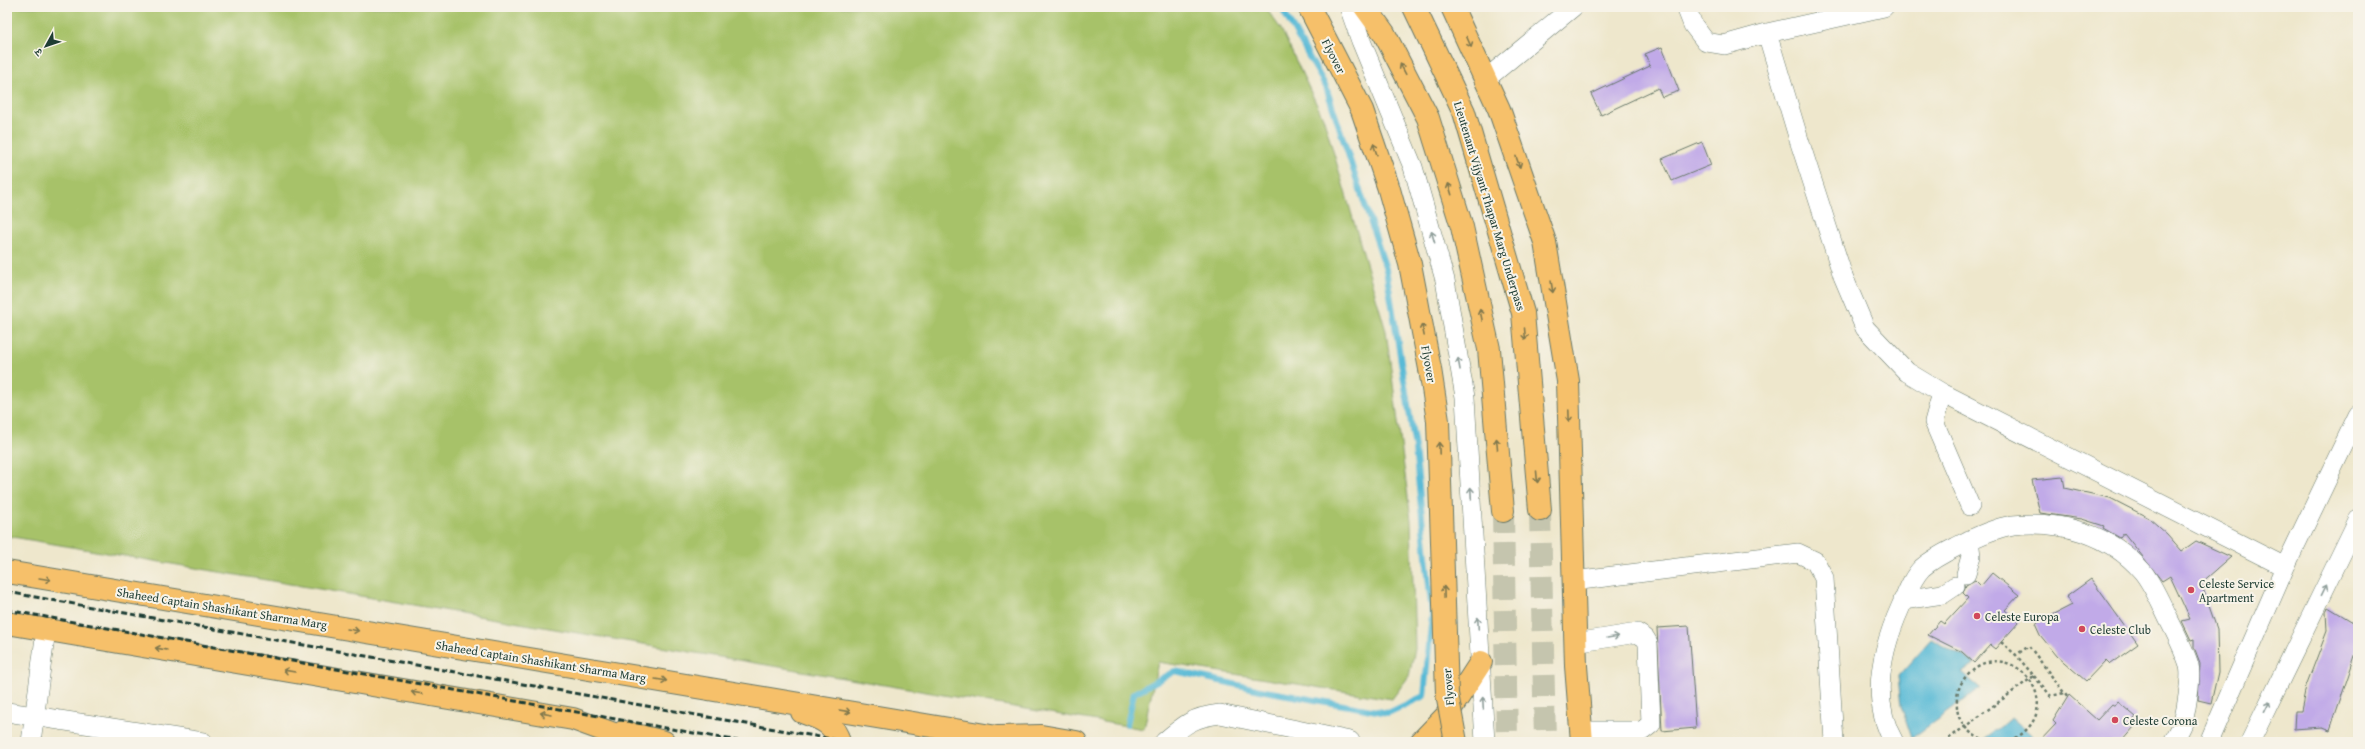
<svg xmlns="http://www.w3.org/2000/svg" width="2365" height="749" viewBox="0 0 2365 749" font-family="'Gentium Book Plus','Noto Serif Devanagari',serif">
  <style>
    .green { fill: #a7c269; stroke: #63804e }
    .water { fill: #58bad6; stroke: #3c7c85 }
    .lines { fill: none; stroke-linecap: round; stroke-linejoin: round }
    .stream { stroke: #58bad6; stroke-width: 6 }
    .building { fill: #c1aae8 }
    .major-tunnel { stroke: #c5c5ae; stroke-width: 22; stroke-dasharray: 22 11; stroke-linecap: butt }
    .minor-casing { stroke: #677869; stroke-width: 20 }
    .major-casing { stroke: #677869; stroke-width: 24 }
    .path { stroke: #677869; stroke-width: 2.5; stroke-dasharray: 3 3; stroke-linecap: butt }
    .minor { stroke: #fff; stroke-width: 19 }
    .major { stroke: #f6c06b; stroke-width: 22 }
    .rail { stroke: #1f3d34; stroke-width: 3; stroke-dasharray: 6 3; stroke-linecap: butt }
    .major-bridge-casing { stroke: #677869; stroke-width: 24; stroke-linecap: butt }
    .major-bridge { stroke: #f6c06b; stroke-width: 22 }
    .oneway { stroke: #80784d }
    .oneway2 { stroke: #8f9e9a }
    .poi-dot { fill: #d1495b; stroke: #f7f3e8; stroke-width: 1.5 }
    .labels { text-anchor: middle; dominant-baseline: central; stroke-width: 4; stroke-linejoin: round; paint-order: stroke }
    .street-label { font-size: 12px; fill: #1f3d34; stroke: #f7f3e8 }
    .poi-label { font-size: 12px; fill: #1f3d34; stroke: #f7f3e8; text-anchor: start }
  </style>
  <rect width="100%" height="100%" fill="#f7f3e8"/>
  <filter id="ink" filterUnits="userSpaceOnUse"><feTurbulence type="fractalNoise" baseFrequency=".025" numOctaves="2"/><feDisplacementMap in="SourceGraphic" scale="8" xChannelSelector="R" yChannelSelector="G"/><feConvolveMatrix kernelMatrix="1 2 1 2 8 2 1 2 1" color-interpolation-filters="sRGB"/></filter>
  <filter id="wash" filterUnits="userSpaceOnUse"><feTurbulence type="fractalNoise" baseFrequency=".012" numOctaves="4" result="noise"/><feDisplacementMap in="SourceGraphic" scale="16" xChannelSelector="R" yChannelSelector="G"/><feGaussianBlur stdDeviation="0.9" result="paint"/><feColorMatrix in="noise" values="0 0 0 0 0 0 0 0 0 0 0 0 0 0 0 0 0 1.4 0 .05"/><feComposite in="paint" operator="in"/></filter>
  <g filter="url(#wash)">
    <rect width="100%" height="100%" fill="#eee7cc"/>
    <path class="green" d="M7,7H1265L1281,29L1324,120L1386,331L1411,520L1415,649L1409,676L1392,699L1158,662L1144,729L7,536Z"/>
    <path class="water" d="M1931,639L1961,656L1963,655L1974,664L1962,673L1980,688L1912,738L1901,706L1898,676Z
      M2012,718L2035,738L2031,742H1980Z"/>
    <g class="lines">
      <path class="stream" d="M1127,724L1134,693L1175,671L1265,691L1388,713L1424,696L1432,615L1415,448L1386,269L1326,87L1281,7"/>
    </g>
    <g id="blocks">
      <path class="building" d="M1662,47L1679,91L1662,97L1658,88L1601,115L1591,94L1650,66L1645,54Z
        M1702,142L1711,165L1672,181L1662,159Z
        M2063,477L2065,488L2110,498L2149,518L2167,534L2182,551L2196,541L2231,557L2201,583L2217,629L2218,672L2211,703L2198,700L2200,663L2194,647V639L2191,640L2182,621L2190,619L2170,576L2162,581L2124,533L2120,538L2103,528L2104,526L2082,519L2040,513L2032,480Z
        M1992,573L2019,595L2005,610L2019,622L1995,649L1990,645L1974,663L1962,652L1928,635L1940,621L1944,624L1968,598L1963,593L1966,585L1975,580L1981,586Z
        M2091,579L2138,644L2110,664L2106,660L2086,681L2057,656L2040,635L2035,624L2072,605L2066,597Z
        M2328,607L2358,625V647L2330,730L2322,727L2294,729L2295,711H2301L2306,686L2327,631L2326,612Z
        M1689,626L1696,728L1662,731L1657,628Z
        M2069,695L2097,720L2112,704L2115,706L2118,702L2136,717L2131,723L2134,727L2121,742H2039L2056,724L2053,721Z"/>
    </g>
  </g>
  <g filter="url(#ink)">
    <use href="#blocks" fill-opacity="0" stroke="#677869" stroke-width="1"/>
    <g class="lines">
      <path class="major-tunnel" d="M1540,510L1545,742
        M1503,511L1507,742"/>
      <defs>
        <path id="minor" d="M1349,7L1361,41L1413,167L1445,280L1465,397L1485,742
          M1686,7L1693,25L1706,42L1724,45L1767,33
          M1884,7L1767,33L1799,140L1843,276L1865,328L1907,372L1942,393L2285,567
          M1486,79L1573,7
          M1942,393L1934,422L1970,506
          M1966,574L1971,556L1969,540
          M1573,581L1798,553L1815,561L1824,578L1834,742
          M1903,600L1943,594L1955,586
          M1575,643L1637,633L1645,638L1648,643L1651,724L1642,731H1581
          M7,712L203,742
          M31,742L46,630
          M1164,742C1185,724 1193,717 1220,714L1350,741
          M1894,742C1869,699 1882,648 1901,606C1907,593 1912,578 1922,568C1932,559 1944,553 1956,547C1973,538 1994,528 2013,525C2061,520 2110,534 2142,571C2153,584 2161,604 2169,620C2176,634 2184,649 2189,665C2192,677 2186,710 2183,723C2181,729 2176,736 2173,742
          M2209,742L2285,567L2358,415
          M2250,742L2358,520"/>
        <path id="major" d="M1309,7L1362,110L1388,186L1410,264L1430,369
          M1365,7L1384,33L1428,118L1462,227L1489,349L1503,511
          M1414,7L1464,112L1523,313L1540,510
          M1452,7L1499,109L1545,242L1568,381L1576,666L1582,742
          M7,572L997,737L1041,736L1076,742
          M7,623L573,719L636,742
          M802,712C819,718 835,723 839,742
          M623,732L664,742
          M1421,742L1446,716L1481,662"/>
      </defs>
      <use href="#minor" class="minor-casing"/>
      <use href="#major" class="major-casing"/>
      <path class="path" d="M2001,642L2016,655L2029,646L2068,698
        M2034,676L2051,696L2064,693
        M1944,742L2034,676L2016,655
        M1987,742C1972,736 1958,725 1957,707C1956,694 1959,684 1968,674C2010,630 2077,711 2008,742"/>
      <use href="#minor" class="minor"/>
      <use href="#major" class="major"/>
      <path class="rail" d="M7,592L848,742
        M7,610L744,742"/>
      <defs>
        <path id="major-bridge" d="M1430,369L1438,421L1447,694L1456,742"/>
      </defs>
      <use href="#major-bridge" class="major-bridge-casing"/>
      <use href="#major-bridge" class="major-bridge"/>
    </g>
    <defs><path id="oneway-shaft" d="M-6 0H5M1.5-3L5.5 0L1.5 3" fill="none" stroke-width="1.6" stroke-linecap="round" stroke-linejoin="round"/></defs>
    <g class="oneway">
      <use href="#oneway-shaft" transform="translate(1469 42) rotate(66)"/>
      <use href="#oneway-shaft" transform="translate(1403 69) rotate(-118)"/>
      <use href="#oneway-shaft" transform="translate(1375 149) rotate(-109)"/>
      <use href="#oneway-shaft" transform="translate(1518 162) rotate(70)"/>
      <use href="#oneway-shaft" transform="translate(1450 189) rotate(-107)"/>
      <use href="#oneway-shaft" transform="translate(1552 287) rotate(81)"/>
      <use href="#oneway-shaft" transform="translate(1481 315) rotate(-102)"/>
      <use href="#oneway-shaft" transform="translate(1423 330) rotate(-101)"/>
      <use href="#oneway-shaft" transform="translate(1525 334) rotate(85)"/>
      <use href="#oneway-shaft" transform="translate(1569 416) rotate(88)"/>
      <use href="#oneway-shaft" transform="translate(1497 444) rotate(-95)"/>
      <use href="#oneway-shaft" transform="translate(1439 448) rotate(-92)"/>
      <use href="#oneway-shaft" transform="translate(1537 477) rotate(85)"/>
      <use href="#oneway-shaft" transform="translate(45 579) rotate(9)"/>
      <use href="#oneway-shaft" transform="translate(1444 592) rotate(-92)"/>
      <use href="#oneway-shaft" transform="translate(353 630) rotate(9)"/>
      <use href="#oneway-shaft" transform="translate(161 649) rotate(-170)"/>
      <use href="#oneway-shaft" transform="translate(289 671) rotate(-170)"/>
      <use href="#oneway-shaft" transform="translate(661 680) rotate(9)"/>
      <use href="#oneway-shaft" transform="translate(417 693) rotate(-170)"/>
      <use href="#oneway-shaft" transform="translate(845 711) rotate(10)"/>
      <use href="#oneway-shaft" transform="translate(546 714) rotate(-170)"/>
    </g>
    <g class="oneway2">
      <use href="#oneway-shaft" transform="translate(1433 237) rotate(-106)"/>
      <use href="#oneway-shaft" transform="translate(1459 364) rotate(-100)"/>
      <use href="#oneway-shaft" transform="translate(1471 493) rotate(-93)"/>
      <use href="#oneway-shaft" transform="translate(2324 590) rotate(-64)"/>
      <use href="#oneway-shaft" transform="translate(1478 623) rotate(-93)"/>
      <use href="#oneway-shaft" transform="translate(1613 637) rotate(-9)"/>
      <use href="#oneway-shaft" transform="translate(1483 703) rotate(-93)"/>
      <use href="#oneway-shaft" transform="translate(2267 707) rotate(-64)"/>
    </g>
  </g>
  <g class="poi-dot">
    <circle cx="2191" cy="590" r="4"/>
    <circle cx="1977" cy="616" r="4"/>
    <circle cx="2082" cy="629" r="4"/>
    <circle cx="2115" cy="720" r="4"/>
  </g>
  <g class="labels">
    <g class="street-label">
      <text transform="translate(1334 56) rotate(63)">Flyover</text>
      <text transform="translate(1490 206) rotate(73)">Lieutenant Vijyant Thapar Marg Underpass</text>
      <text transform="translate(1429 364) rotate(80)">Flyover</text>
      <text transform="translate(222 608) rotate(9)">Shaheed Captain Shashikant Sharma Marg</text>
      <text transform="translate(541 661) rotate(9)">Shaheed Captain Shashikant Sharma Marg</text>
      <text transform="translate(1448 687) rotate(-95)">Flyover</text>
    </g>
    <g class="poi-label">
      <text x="2199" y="583">Celeste Service<tspan x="2199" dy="14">Apartment</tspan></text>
      <text x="1985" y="616">Celeste Europa</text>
      <text x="2090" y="629">Celeste Club</text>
      <text x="2123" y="720">Celeste Corona</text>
    </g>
  </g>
  <rect width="2365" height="749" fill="none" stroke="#f7f3e8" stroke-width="24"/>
  <g transform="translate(46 46) rotate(230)" stroke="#f7f3e8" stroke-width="3" paint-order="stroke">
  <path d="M0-3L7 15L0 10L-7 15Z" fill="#1f3d34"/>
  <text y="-6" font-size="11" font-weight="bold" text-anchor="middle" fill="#1f3d34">उ</text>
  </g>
</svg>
